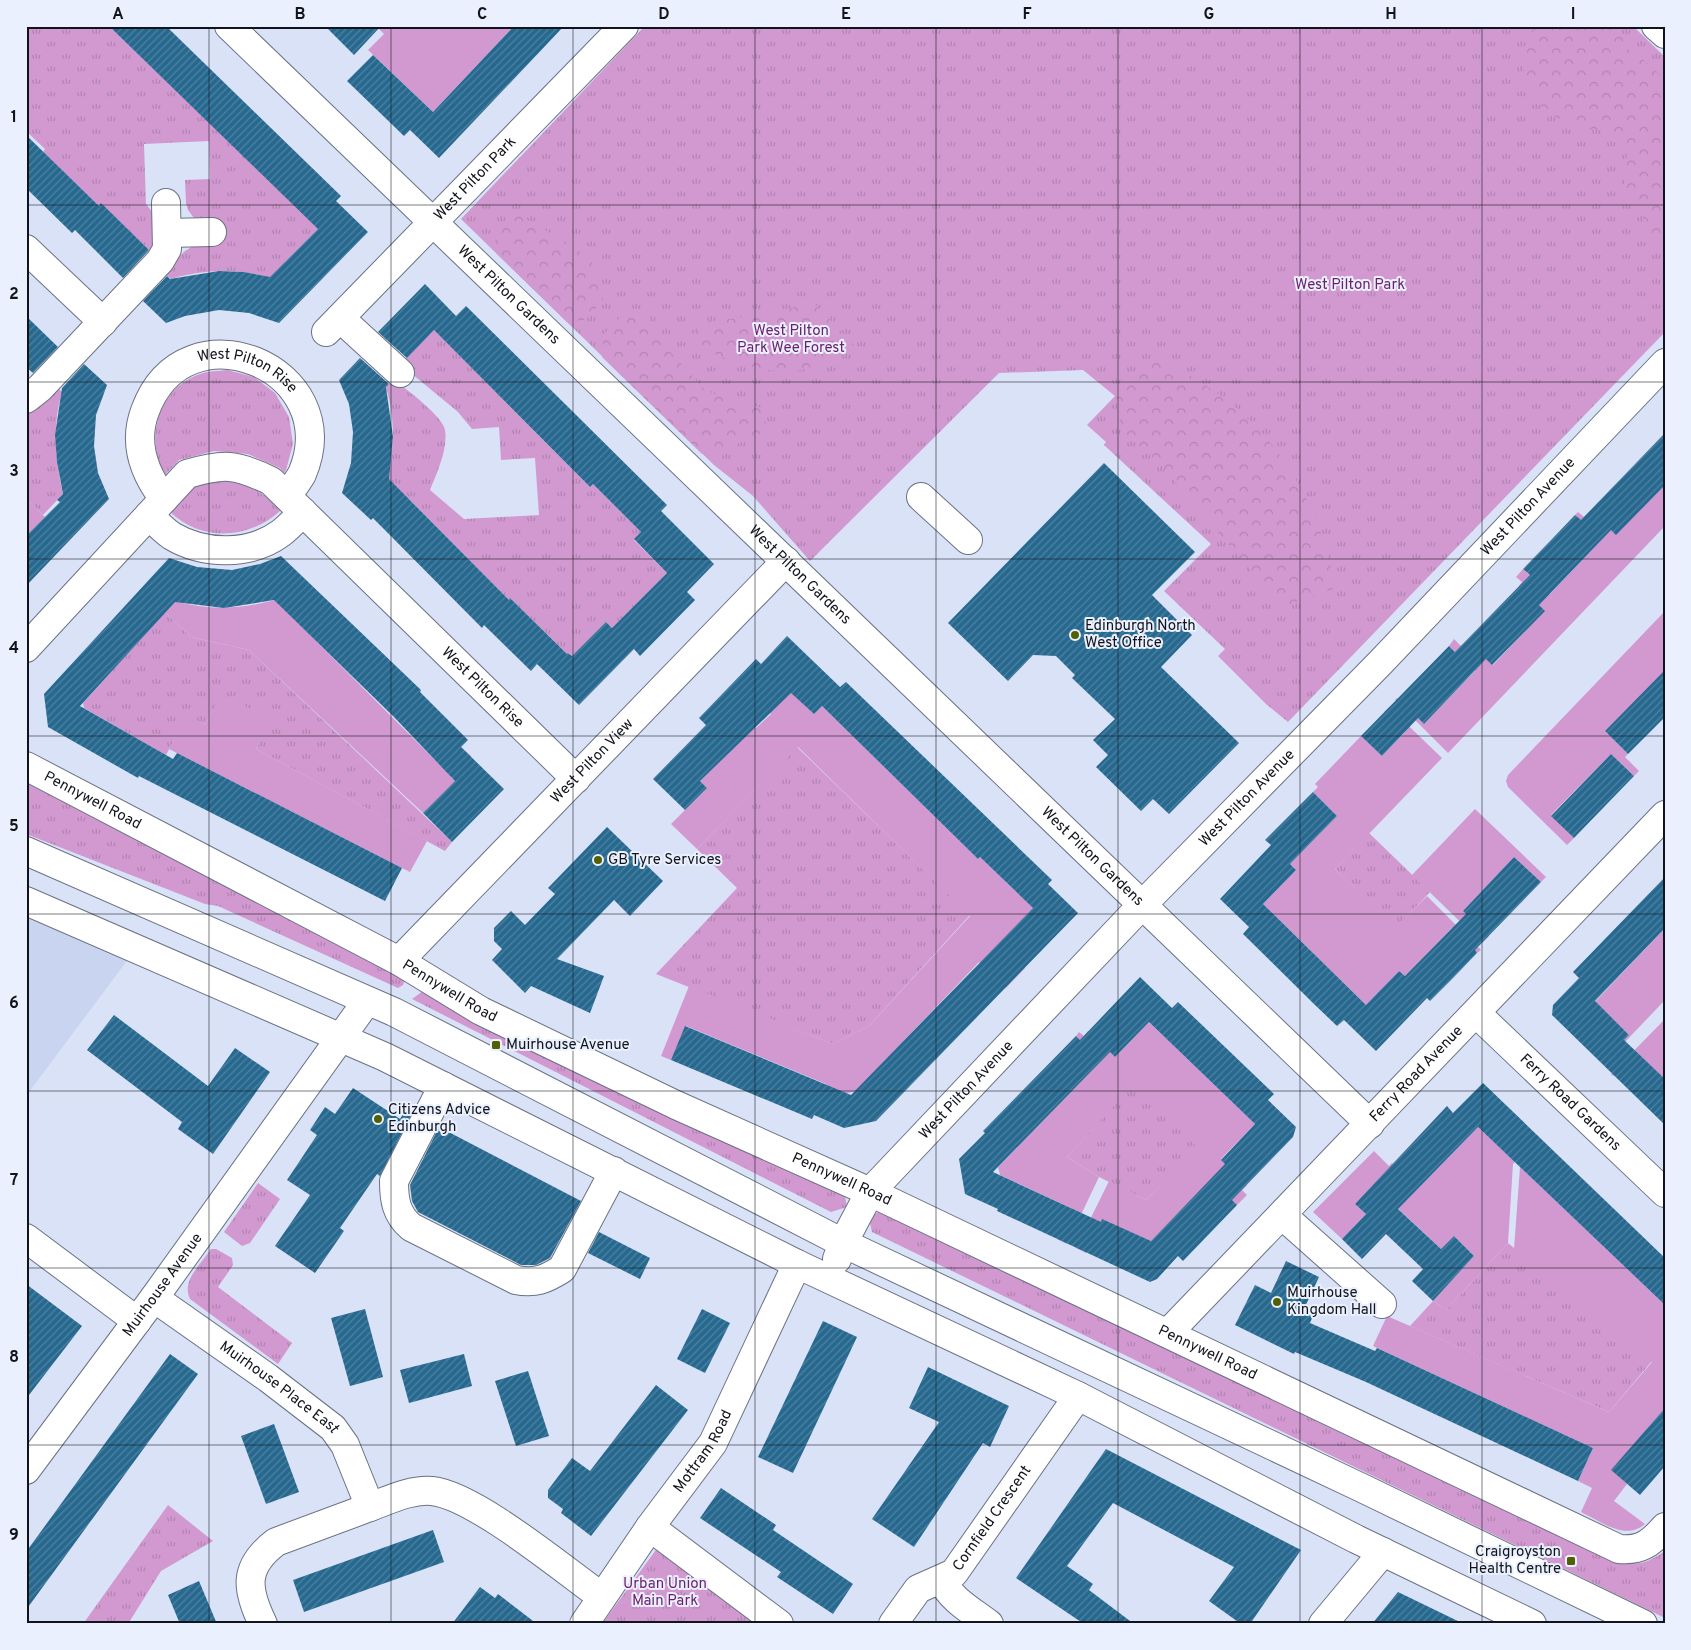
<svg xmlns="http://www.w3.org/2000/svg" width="1691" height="1650" viewBox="0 0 1691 1650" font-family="Overpass,sans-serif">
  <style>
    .built { fill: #c9d4f0 }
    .grass { fill: url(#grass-tufts) }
    .forest { fill: url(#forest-crowns) }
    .garden { fill: #d199d0 }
    .building { fill: url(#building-hatch); fill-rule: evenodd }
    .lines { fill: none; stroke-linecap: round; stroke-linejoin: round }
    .minor-casing { stroke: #6a7284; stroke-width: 30 }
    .minor { stroke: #fff; stroke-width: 28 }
    .grid { fill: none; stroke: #11141b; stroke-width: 1; stroke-opacity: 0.55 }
    .poi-dot { fill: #516001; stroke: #eaf0fd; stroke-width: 2 }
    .labels { text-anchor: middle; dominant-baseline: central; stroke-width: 4; stroke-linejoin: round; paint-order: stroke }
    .street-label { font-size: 15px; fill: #11141b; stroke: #eaf0fd }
    .park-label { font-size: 15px; fill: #6b1f6c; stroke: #eaf0fd }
    .poi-label { font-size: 15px; fill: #11141b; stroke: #eaf0fd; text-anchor: start }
    .neatline { fill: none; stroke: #11141b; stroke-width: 2 }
    .grid-label { font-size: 16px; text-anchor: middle; font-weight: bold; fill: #11141b }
  </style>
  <defs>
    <pattern id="grass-tufts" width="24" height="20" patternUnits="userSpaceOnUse" patternTransform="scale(1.25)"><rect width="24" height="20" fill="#d199d0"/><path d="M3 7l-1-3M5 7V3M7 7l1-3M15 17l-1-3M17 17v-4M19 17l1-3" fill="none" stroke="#b283b2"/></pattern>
    <pattern id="forest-crowns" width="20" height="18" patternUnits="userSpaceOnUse" patternTransform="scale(1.25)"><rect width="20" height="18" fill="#d199d0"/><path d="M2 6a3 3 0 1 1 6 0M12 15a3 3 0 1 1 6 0" fill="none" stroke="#b283b2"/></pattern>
    <pattern id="building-hatch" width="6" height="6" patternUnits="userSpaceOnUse" patternTransform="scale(1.25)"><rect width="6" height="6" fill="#266990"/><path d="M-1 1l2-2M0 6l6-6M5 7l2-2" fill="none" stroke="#52819d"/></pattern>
  </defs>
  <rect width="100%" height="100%" fill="#dae2f8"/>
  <path class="built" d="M26,918L129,958L26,1096Z"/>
  <path class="grass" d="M31,26H109L319,228L286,261L274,279C240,268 205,269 171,279L163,272L185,251L198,243L197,222L188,210L186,203L185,180L210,179L209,141L144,144L146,204L154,214L155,244L149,250L101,204L99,206L43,152L45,149L26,131V31Z
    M645,26H1633L1665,57V332L1288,722L1266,704L1218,656L1225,649L1164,591L1211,544L1104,445L1106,442L1087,425L1115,396L1083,370L999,373L810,561L753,496L714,465L461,219Z
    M434,330L590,487L593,484L641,532L634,540L667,573L612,628L606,622L572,656L569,653L567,654L511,599L509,600L409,499L381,526L373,518C391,472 400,436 386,387L394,379C405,389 443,416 445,430C448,449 437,473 430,490L464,519L539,515L535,458L501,460L499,427L472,429L458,412L400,364Z
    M227,370L254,377L275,393L289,417L293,444L286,470L284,473L280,468L248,454L214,451L179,460L165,475C144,438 158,388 200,374C208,371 219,371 227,370Z
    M53,384L62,392C52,426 55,460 63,494L43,515L26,499V412Z
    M217,480C247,483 259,489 281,510C249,540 202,542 170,512L195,486Z
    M165,612L191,637L249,650L452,842L445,851L256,749L271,720L222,695L205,725L187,716L166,755L84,708L83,703Z
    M797,747L970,915L869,1026L833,1044L656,974L737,888L697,849Z
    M26,776L405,979L403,985L398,988L218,906L205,904L26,834Z
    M1369,833L1430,892L1396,928L1335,869Z
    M423,991L844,1191L847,1207L831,1212L412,999Z
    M1133,1084L1198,1147L1146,1200L1099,1177L1067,1157Z
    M258,1183L280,1199L250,1243L242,1246L224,1232Z
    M883,1210L1617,1560C1641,1566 1645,1564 1665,1551V1618L872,1232L870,1223L874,1214Z
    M1508,1243L1652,1361L1609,1412L1410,1326L1433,1301L1446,1310Z
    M211,1249H216L232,1258L233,1265L218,1287L292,1343L278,1364L190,1299C181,1281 201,1264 211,1249Z
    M168,1505L213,1541L161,1571L128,1624H83Z
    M658,1547L760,1624H602Z"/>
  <path class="forest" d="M1536,26H1618L1628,49L1645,61L1665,79V250L1649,240L1642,214L1624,190L1627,152L1610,131L1580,129L1544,111L1524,73V47Z
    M518,214C541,230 590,249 601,277C604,284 602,294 603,301L584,320L567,322L496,253L495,231Z
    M813,302L855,346C837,355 815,369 794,371C756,374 718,355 684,341L708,322L773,313Z
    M646,312L660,341L706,391L763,408L767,431L733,446L702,454L602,357L603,335L623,314Z
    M1154,358C1257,402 1314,480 1336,588L1282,607L1161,465L1121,429L1116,397Z"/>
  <path class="garden" d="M376,26H514L433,112L368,50L384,34Z
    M1665,485V526L1448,753L1395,700L1397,698L1424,724L1475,671L1449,646L1454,639L1461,646L1467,641L1493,665L1544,611L1519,586L1522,582L1516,577L1523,569L1550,594L1601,540L1575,515L1578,512L1584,517L1591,510L1616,534Z
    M26,499L45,517L26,536Z
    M275,600L441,766L461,747L471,756L450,776L455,781L423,813L249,650L191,637L165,612L175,601C209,611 242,609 275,600Z
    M1665,611V671L1605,731L1628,754L1625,757L1639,771L1634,776L1611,754L1551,815L1574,838L1567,845L1508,787L1506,781L1508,775Z
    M783,685L814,714L822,706L978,859L980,857L1033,908L999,944L1025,968L1006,988L979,962L874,1072L862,1090L843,1094L825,1087L826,1084L686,1026L671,1060L661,1056L689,986L833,1044L869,1026L970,916L798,747L697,849L671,824L707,788L700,781L731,750L749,721L756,728L771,714L763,706Z
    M222,694L272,720L256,749L427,841L410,872L169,749L187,715L205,725Z
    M1389,707L1442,758L1335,869L1396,927L1427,896L1481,950L1477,953L1452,928L1405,976L1399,971L1366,1005L1263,904L1296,870L1290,864L1337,816L1313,792L1318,787L1315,784L1361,736L1382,756L1405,732L1384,712Z
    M1475,809L1546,877L1541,882L1514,857L1463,911L1489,936L1482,943L1412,875Z
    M1665,928V1000L1604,1064L1603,1062L1629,1035L1595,1002Z
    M1665,1019V1079L1636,1052L1613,1076L1611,1074Z
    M1149,1022L1255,1124L1221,1159L1247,1185L1242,1190L1247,1195L1237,1205L1210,1180L1151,1241L1103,1220L1086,1253L1076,1248L1109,1181L1146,1200L1197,1147L1133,1085L1067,1157L1099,1177L1067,1244L1057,1239L1071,1208L1000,1175L998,1167L1101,1061L1076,1036L1079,1032L1084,1036L1088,1031L1115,1057Z
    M1478,1127L1513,1160L1537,1135L1539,1138L1513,1164L1508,1243L1446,1310L1433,1301L1474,1256L1454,1236L1441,1249L1373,1185L1355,1204L1366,1214L1342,1239L1313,1212L1374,1151L1389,1166L1392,1163L1418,1188Z
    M1520,1167L1665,1305V1408L1612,1470L1627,1484L1614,1501L1645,1524C1625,1541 1602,1522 1581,1512L1592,1488L1578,1481L1593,1448L1373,1346L1387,1316L1609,1412L1652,1362L1514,1249Z"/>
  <path class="building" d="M109,26H166L341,196L336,201L368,232L279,323L249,313L219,310L185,316L166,323L143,301L167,276L170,279L219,271L244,272L270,277L318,229Z
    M325,26H381L354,55Z
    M514,26H564L439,158L410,130L404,136L347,81L373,55L433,112Z
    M26,135L99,206L101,203L149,250L123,278L75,230L72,233L26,188Z
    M425,284L456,316L466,306L667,505L661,511L714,564L687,592L695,600L640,656L634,649L579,705L537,664L531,671L484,625L482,628L373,518L371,520L342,493L351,463L353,432L349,404L339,380L360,358L389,384L386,387L393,437L389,479L509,600L510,598L567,654L568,653L572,656L606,622L612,628L667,573L634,539L641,532L593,484L590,487L434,330L407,358L378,332Z
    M26,316L58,347L33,373L26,367Z
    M84,364L107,385L96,415L94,446L98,473L109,499L26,586V536L60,502L57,500L63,494L57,462L55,435L62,388Z
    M1665,433V485L1616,535L1611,530L1539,605L1545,611L1492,665L1486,659L1424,724L1418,718L1382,756L1361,736L1449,646L1455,652L1530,575L1523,569L1553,538L1575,515L1581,520Z
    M1104,463L1195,552L1152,595L1192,635L1161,667L1239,743L1169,814L1153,799L1141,811L1096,767L1108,755L1093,740L1115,719L1072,678L1075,675L1056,656L1033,655L1008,681L948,623Z
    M281,556L421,690L420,692L468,740L461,747L504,789L452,842L423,813L455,781L394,717L274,600L224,608L175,602L80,706L173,759L177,753L402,868L385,901L139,776L138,778L48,727L44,694L169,558L197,567L232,570L260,564Z
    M787,636L840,687L846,682L1052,880L1048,884L1078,913L876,1121L844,1128L814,1115L812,1119L671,1060L685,1026L851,1095L1033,908L980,857L978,859L822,706L814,714L791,693L700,781L707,788L685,810L653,779L706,725L699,718L756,659L761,664Z
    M1665,670V717L1628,754L1605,731Z
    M1611,754L1634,776L1574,838L1551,816Z
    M1313,792L1337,816L1290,864L1296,870L1263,904L1366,1005L1399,971L1405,976L1466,914L1463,911L1514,857L1541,882L1475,950L1477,953L1454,977L1430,1001L1427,998L1376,1051L1344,1020L1337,1026L1314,1004L1243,934L1249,927L1220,899L1271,845L1265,840Z
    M607,827L663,881L630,916L614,900L557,959L604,976L590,1013L531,986L525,993L492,960L502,949L494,941V928L511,911L525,925L555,894L548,888Z
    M1665,877V928L1595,1001L1629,1035L1624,1040L1665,1079V1125L1552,1015L1553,1005L1579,978L1573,972Z
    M1140,977L1172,1008L1178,1002L1274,1094L1268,1100L1296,1127L1293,1137L1232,1200L1237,1205L1183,1261L1178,1256L1157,1279L1150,1282L997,1211L998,1209L965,1194L959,1159L985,1133L983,1131L1076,1036L1080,1040ZM1149,1022L1255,1124L1221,1160L1225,1164L1151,1241L1102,1219L1101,1222L993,1172L1110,1052L1115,1057Z
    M114,1015L208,1086L235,1048L270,1072L213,1154L178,1129L182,1122L87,1050Z
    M1483,1083L1665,1258V1305L1478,1127L1398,1209L1441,1249L1454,1236L1474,1256L1433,1301L1412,1281L1423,1269L1386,1234L1362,1259L1342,1239L1366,1214L1355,1204L1447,1106L1453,1113Z
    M353,1088L400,1119L405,1111L411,1115L380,1176L377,1174L340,1228L344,1231L315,1273L275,1246L310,1195L287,1180L317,1135L310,1130L325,1107L335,1114Z
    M439,1127L581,1201L550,1258L536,1265H521L418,1212L412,1201L410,1185Z
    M599,1232L650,1258L640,1279L588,1253Z
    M1286,1261L1319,1277L1303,1311L1313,1316L1310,1323L1375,1351L1377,1348L1593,1448L1578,1481L1366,1382L1295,1352L1294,1354L1235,1325L1255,1285L1271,1293Z
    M26,1284L82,1326L26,1399Z
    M365,1309L383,1377L350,1386L331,1318Z
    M702,1309L730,1323L705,1373L677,1359Z
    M823,1321L857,1337L793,1473L758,1457Z
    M170,1354L198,1374L26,1610V1552Z
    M464,1354L472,1386L409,1403L400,1370Z
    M928,1367L1009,1406L990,1447L983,1443L914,1547L872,1519L939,1422L909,1408Z
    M528,1371L549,1436L516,1446L495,1381Z
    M656,1385L688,1410L591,1536L561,1513L563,1509L548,1498V1490L572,1458L590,1471Z
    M1665,1408V1466L1640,1495L1611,1470Z
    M274,1424L299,1492L266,1504L241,1436Z
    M1106,1449L1301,1550L1250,1624H1241L1209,1601L1234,1567L1113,1503L1067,1566L1093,1584L1089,1590L1134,1624H1084L1016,1578Z
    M721,1488L776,1525L773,1530L853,1584L833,1614L777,1577L781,1572L700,1518Z
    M433,1530L444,1562L304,1612L293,1580Z
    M199,1581L217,1624H180L168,1595Z
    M480,1587L495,1598L498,1594L537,1624H452Z
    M1398,1592L1464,1624H1372Z"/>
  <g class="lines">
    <defs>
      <g id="minor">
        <path id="s1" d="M229,26L1370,1124"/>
        <path d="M1656,26L1665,34"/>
        <path d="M167,233L212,232"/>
        <path d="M26,249L103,322"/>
        <path d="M340,318L400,373"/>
        <path id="s2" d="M326,332L624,26"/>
        <path d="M26,399L40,388L160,261L167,249L166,203"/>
        <path d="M921,497L968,540"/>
        <path id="s3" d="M164,499C144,473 133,443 145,411C185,301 347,368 302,474C298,481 292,489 287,496"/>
        <path d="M149,515C156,522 163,530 172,536C204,555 250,556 281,533C289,527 296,519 303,512"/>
        <path id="s4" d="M26,648L187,474C224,463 236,464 271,481L576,779"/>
        <path id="s5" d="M26,766L399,961L481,1011L676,1105L870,1192L1619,1549C1641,1551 1651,1543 1665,1527"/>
        <path d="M26,851L394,1012L843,1243L1362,1488L1643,1624"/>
        <path d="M26,901L385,1057L797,1264L1078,1396L1356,1539L1532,1624"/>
        <path id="s6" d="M399,961L786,561"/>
        <path id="s7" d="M1476,1013L1665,1193"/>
        <path d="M443,1086L394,1181C394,1200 396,1214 411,1227L516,1280C535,1284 546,1279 562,1269L614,1171"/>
        <path d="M1282,1215L1382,1304"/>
        <path d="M26,1238L137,1321"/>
        <path id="s8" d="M837,1259L843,1243L870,1192L1143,904L1381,662L1665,363"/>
        <path id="s9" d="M154,1298L268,1378L333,1428L345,1445L370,1507C389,1500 411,1489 432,1491C474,1495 564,1570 602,1597"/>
        <path id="s10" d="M1168,1333L1665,815"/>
        <path id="s11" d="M26,1470L154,1298L367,1001"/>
        <path d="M650,1527L779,1624"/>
        <path d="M942,1580C951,1600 972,1611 989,1624"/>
        <path d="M263,1624C246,1589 243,1567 276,1542L370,1507"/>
        <path id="s12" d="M584,1624L650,1527L713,1443L797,1264"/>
        <path id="s13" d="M893,1624L918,1589L954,1573L1078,1396"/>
        <path d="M1323,1624L1383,1552"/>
      </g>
    </defs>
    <use href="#minor" class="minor-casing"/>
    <use href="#minor" class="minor"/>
  </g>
  <path class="grid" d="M209,26V1624M391,26V1624M573,26V1624M755,26V1624M936,26V1624M1118,26V1624M1300,26V1624M1482,26V1624M26,205H1665M26,382H1665M26,559H1665M26,736H1665M26,914H1665M26,1091H1665M26,1268H1665M26,1445H1665"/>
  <g class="poi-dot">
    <circle cx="1075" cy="635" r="5"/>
    <circle cx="598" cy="860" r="5"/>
    <rect x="491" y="1040" width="10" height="10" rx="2.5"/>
    <circle cx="378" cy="1119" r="5"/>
    <circle cx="1277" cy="1302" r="5"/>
    <rect x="1566" y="1556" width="10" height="10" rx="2.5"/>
  </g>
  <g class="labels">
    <g class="street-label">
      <text stroke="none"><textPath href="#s2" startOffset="214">West Pilton Park</textPath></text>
      <text stroke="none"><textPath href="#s1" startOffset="388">West Pilton Gardens</textPath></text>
      <text stroke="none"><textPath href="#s3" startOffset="226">West Pilton Rise</textPath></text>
      <text stroke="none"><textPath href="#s8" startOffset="1025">West Pilton Avenue</textPath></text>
      <text stroke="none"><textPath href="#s1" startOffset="792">West Pilton Gardens</textPath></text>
      <text stroke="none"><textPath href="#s4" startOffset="620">West Pilton Rise</textPath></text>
      <text stroke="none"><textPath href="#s6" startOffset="278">West Pilton View</textPath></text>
      <text stroke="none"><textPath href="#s8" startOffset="620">West Pilton Avenue</textPath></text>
      <text stroke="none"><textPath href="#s5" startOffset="75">Pennywell Road</textPath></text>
      <text stroke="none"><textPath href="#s1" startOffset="1198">West Pilton Gardens</textPath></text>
      <text stroke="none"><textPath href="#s5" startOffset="480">Pennywell Road</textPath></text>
      <text stroke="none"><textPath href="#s10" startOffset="359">Ferry Road Avenue</textPath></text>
      <text stroke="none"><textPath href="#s8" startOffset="215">West Pilton Avenue</textPath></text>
      <text stroke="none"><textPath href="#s7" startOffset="130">Ferry Road Gardens</textPath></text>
      <text stroke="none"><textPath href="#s5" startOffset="915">Pennywell Road</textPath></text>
      <text stroke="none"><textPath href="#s11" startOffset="230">Muirhouse Avenue</textPath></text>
      <text stroke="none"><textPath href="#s5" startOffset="1320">Pennywell Road</textPath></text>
      <text stroke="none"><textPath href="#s9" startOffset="154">Muirhouse Place East</textPath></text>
      <text stroke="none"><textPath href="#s12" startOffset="210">Mottram Road</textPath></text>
      <text stroke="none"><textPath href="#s13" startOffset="149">Cornfield Crescent</textPath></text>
    </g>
    <g class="park-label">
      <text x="1350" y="285">West Pilton Park</text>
      <text x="791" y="331">West Pilton<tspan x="791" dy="17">Park Wee Forest</tspan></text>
      <text x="665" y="1584">Urban Union<tspan x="665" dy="17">Main Park</tspan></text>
    </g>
    <g class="poi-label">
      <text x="1085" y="626">Edinburgh North<tspan x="1085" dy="17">West Office</tspan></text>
      <text x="608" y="860">GB Tyre Services</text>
      <text x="506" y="1045">Muirhouse Avenue</text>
      <text x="388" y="1110">Citizens Advice<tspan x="388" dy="17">Edinburgh</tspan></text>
      <text x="1287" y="1293">Muirhouse<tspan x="1287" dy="17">Kingdom Hall</tspan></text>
      <text x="1561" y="1552" text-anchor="end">Craigroyston<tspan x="1561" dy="17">Health Centre</tspan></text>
    </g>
  </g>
  <rect width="1691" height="1650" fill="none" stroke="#eaf0fd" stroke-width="55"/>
  <rect x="28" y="28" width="1636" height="1594" class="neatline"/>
  <g class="grid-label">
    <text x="118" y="19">A</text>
    <text x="300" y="19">B</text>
    <text x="482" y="19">C</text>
    <text x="664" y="19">D</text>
    <text x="846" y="19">E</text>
    <text x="1027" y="19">F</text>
    <text x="1209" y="19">G</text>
    <text x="1391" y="19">H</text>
    <text x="1573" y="19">I</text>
    <text x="14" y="122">1</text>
    <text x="14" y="299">2</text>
    <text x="14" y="476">3</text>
    <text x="14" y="653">4</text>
    <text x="14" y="831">5</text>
    <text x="14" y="1008">6</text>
    <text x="14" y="1185">7</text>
    <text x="14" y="1362">8</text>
    <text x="14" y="1540">9</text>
  </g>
</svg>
